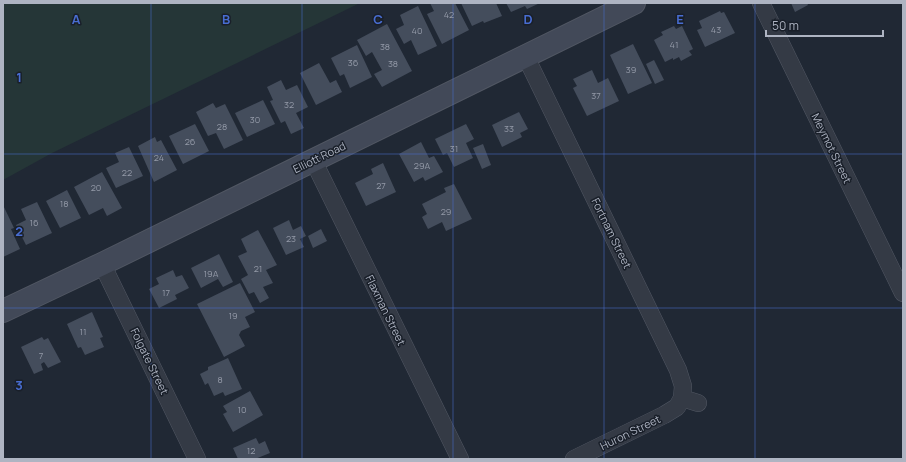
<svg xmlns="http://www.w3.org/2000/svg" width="906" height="462" viewBox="0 0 906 462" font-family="Manrope,sans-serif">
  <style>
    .green { fill: #253637 }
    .building { fill: #444d5c }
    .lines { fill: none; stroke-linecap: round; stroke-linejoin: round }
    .street-casing { stroke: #515763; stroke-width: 18 }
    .secondary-casing { stroke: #515763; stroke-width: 24 }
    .street { stroke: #343a45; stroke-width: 17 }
    .secondary { stroke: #424958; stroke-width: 22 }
    .grid { fill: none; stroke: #486dd1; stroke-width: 1; stroke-opacity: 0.55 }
    .labels { text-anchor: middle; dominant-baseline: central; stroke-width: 3; stroke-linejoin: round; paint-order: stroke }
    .number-label { font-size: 9px; fill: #949aa8 }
    .street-label { font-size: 11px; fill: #aeb4c2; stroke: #191f29 }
    .grid-label { font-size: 13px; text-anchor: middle; font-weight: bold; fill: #486dd1; stroke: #191f29; stroke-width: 3; stroke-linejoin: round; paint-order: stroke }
  </style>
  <rect width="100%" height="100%" fill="#202834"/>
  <path class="green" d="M3,3H360L52,153L3,180Z"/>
  <path class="building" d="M430,3H455L469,30L442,44L427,14L434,11Z
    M461,3H496L502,16L484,23L483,21L472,26Z
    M506,3H540L527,9L525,6L511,12Z
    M791,3H807L808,5L795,12Z
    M418,6L437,46L418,55L411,40L404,44L396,29L404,25L400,15Z
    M720,11L721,13L724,12L735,33L705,47L697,30L702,28L699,21Z
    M387,24L412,71L382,87L374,74L382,70L372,52L366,56L357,40Z
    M674,26L676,29L682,26L693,49L689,51L692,55L681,61L679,57L673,60V58L665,62L654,40L663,35L661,32Z
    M633,44L652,83L628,94L610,55Z
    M357,45L372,77L350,88L344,74L340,76L331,58Z
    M654,60L664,80L655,84L646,64Z
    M319,63L330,83L336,80L342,92L316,105L300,73Z
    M592,70L598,83L608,78L619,101L587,116L573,88L577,86L573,79Z
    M281,80L286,90L297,85L308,107L296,113L304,128L291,134L285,121L281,123L270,101L273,100L267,87Z
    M263,100L275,124L247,137L235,113Z
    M213,103L216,108L225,104L243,140L224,149L216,133L208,136L196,112Z
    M519,112L528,129L520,133L522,137L502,147L492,125Z
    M195,124L209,151L183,164L169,136Z
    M466,124L474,139L466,143L473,158L454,167L447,153L443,155L435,139Z
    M155,137L157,142L161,140L177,170L154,182L138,146Z
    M421,142L429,158L434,156L443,172L425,181L423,177L414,182L399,154Z
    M483,144L491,165L482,169L473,148Z
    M129,147L143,176L116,188L106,168L119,162L115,153Z
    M383,163L396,192L366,206L355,183L373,174L371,169Z
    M102,172L122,208L107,216L103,208L89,215L74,187Z
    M454,184L472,219L446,231L442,222L428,229L422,217L427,214L422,204L446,192L444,188Z
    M67,190L81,218L60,228L46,201Z
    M37,202L52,233L26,245L16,225L26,220L21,209Z
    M3,205L14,228L11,229L20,249L3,257Z
    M289,220L293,230L301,226L306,236L300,239L304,247L286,255L273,228Z
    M321,229L327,241L313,248L308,236Z
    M258,230L277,265L266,270L273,283L263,287L269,298L260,303L254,292L249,294L241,279L248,275L238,256L247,252L241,239Z
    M219,254L233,282L223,287L218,279L201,288L191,268Z
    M173,270L176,277L182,275L189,288L175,295L177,299L159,308L149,289L159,284L156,278Z
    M240,283L255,312L245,317L250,327L241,331L239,335L245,346L224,357L197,304Z
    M92,312L103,337L100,338L104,347L85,355L81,347L78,348L67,324Z
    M42,337L44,340L48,338L61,362L48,368L44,362L41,364L43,370L34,374L21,347Z
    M228,358L242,389L225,396L223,392L214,396L208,383L205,385L200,374L208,370V367Z
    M250,391L263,415L233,432L223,414L227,412L223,406Z
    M256,438L259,444L265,441L270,453L255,459H238L233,448Z"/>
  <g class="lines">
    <defs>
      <path id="street" d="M761,3L903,293
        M525,55L678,370L683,386L682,398L698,403
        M313,160L460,459
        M102,264L197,459
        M574,459L664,415L677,407L682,398"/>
      <path id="secondary" d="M3,311L102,264L634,3"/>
    </defs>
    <use href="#street" class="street-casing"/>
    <use href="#secondary" class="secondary-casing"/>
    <use href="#street" class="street"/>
    <use href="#secondary" class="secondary"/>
  </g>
  <path class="grid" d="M151,3V459M302,3V459M453,3V459M604,3V459M755,3V459M3,154H903M3,308H903"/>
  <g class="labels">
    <g class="number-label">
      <text x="449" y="14">42</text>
      <text x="716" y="29">43</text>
      <text x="417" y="30">40</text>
      <text x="674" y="44">41</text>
      <text x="385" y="46">38</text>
      <text x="353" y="62">36</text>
      <text x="393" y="63">38</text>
      <text x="631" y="69">39</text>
      <text x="596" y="95">37</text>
      <text x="289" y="104">32</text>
      <text x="255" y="119">30</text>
      <text x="222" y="126">28</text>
      <text x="509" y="128">33</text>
      <text x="190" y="141">26</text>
      <text x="454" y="148">31</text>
      <text x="159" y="157">24</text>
      <text x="422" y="165">29A</text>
      <text x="127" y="172">22</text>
      <text x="381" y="185">27</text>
      <text x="96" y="187">20</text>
      <text x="64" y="203">18</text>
      <text x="446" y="211">29</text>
      <text x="34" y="222">16</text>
      <text x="291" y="238">23</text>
      <text x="258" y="268">21</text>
      <text x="211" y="273">19A</text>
      <text x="166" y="292">17</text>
      <text x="233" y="315">19</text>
      <text x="83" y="331">11</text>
      <text x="41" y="355">7</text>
      <text x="220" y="379">8</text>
      <text x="242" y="409">10</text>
      <text x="251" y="450">12</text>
    </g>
    <g class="street-label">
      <text transform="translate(832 148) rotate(64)">Meymot Street</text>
      <text transform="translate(319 157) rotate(-26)">Elliott Road</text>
      <text transform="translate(612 233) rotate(64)">Fortnam Street</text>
      <text transform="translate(386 310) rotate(64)">Flaxman Street</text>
      <text transform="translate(150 361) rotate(64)">Folgate Street</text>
      <text transform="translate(630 432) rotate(-26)">Huron Street</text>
    </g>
  </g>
  <g class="grid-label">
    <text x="76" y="24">A</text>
    <text x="226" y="24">B</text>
    <text x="378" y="24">C</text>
    <text x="528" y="24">D</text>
    <text x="680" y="24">E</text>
    <text x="19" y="82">1</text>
    <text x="19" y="236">2</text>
    <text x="19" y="390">3</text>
  </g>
  <rect width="906" height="462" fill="none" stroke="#aeb4c2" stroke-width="8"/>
  <path d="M766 30v6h117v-6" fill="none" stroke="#aeb4c2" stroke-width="2"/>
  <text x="772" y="30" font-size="12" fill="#aeb4c2" stroke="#191f29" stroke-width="3" paint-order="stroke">50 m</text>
</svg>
